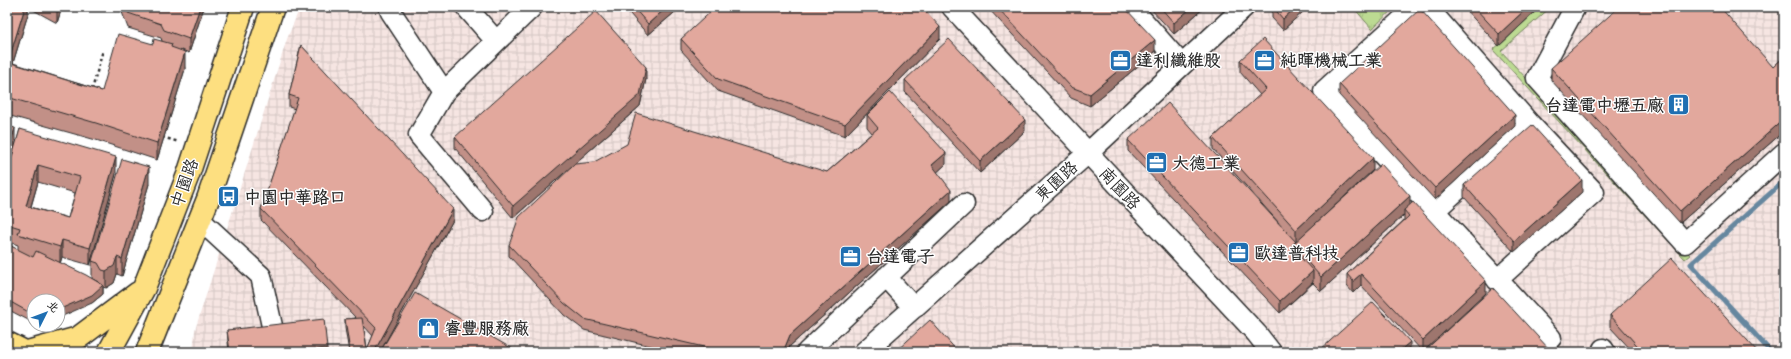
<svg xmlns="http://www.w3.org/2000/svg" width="1791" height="359" viewBox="0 0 1791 359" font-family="Itim,'LXGW WenKai TC',sans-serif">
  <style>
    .industrial { fill: url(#industrial-grid) }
    .grass { fill: url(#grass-tufts); stroke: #74825e }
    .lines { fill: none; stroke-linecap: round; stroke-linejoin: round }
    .stream { stroke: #66879f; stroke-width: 5 }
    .minor-casing { stroke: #2b2b2b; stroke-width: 23 }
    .major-casing { stroke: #2b2b2b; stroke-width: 25 }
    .path { stroke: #2b2b2b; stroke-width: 2.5; stroke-dasharray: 3 3; stroke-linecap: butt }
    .minor { stroke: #fff; stroke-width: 20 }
    .major { stroke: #fddf80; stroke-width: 22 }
    .wall { fill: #c29087; stroke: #2b2b2b; fill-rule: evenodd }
    .shaded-wall { fill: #9e766e; stroke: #2b2b2b }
    .building { fill: #e2a89d; stroke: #2b2b2b; fill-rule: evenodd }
    .labels { text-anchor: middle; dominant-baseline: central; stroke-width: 3; stroke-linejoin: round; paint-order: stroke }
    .poi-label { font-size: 17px; font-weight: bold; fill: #2b2b2b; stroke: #fff; text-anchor: start }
    .street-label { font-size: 17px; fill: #2b2b2b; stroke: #fff }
  </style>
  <defs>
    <pattern id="industrial-grid" width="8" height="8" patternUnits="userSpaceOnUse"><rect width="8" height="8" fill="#f6e5e2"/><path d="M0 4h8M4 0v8" fill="none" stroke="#d3c5c2"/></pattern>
    <pattern id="grass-tufts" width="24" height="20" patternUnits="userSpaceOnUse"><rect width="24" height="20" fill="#bcda92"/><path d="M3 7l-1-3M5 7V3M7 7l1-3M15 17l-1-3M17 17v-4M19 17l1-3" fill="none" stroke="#a2bb7e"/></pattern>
  </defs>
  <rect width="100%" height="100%" fill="#fff"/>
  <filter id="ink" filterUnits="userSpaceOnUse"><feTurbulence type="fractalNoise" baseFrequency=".025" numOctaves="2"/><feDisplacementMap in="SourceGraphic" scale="8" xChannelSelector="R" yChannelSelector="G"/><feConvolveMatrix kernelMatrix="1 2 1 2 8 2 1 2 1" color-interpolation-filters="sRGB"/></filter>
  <g filter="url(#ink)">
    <path class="industrial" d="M300,7H1784V352H193L195,330L287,39Z"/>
    <path class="grass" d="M1353,7H1395L1372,29Z
      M1540,7H1551L1501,51L1690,255L1685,259L1493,50Z"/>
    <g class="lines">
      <path class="stream" d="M1771,352L1691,264L1784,181"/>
      <defs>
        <path id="minor" d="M389,7L391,12L444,92
          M466,7L496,41
          M952,7L1257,334L1271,352
          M1131,7L1182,65
          M1416,7L1324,91L1551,338
          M1427,7L1530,124L1594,192L1497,280
          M1575,7L1537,78L1685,243L1784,153
          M483,211L419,135L444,92L532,7
          M1434,211L1530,124
          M200,220L261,276L272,326
          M886,277L914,308
          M1603,349L1605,352
          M807,352L964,204
          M864,352L1088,153L1244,7"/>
        <path id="major" d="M7,343L25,352
          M27,352L78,338L138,293
          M109,352L144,288L188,175L243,7
          M147,352L208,199L273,7"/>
      </defs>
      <use href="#minor" class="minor-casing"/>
      <use href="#major" class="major-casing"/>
      <path class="path" d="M92,90L103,50
        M162,137L179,142"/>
      <use href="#minor" class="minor"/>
      <use href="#major" class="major"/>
    </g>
    <path class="wall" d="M7,7H28V14L13,63L102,91L153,44L162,41L161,38L128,28L120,7H204L189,53L182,50L185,69L157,160L96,140L7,115Z
      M28,7H62L57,23Z
      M624,7H681L648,35Z
      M987,7H1124L1155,52L1090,106L1071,98Z
      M1149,7H1205L1174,34Z
      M1272,7H1305V10L1283,30L1272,18Z
      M1463,7H1540L1499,46Z
      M681,39H940L845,136L718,91L681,50Z
      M301,45L453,220L384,344L518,352H349L345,328V319L356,318L261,220V209L295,109L289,107V95ZM364,326L373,336L367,349Z
      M1784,57V131L1680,223L1551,80V68L1773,67Z
      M1240,60L1373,170L1296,241L1410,205L1486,293L1427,348L1549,352H1423L1361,285L1353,293L1347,286V274L1404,220V215L1321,291L1313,283L1280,313L1128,151V140L1279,223L1213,149V138L1260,95L1240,72Z
      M646,79L640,106L513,218L455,148V137Z
      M905,80L1025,131L980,173L905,92Z
      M1339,84L1515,126L1435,200L1339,95Z
      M867,115L946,164L937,172L951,201L790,346L788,352H676L584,330L564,315L509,256V245L827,172L872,133L867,127Z
      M20,129L116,174L90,265L62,257L60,263L101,284L98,281L92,279V261L149,184L122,276L117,274L114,283L106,288L103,287V294L92,303L34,301V323L7,309V244L18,250V245L7,241V174ZM38,182L75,193L68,218L31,207Z
      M1464,185L1582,192L1514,252L1464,197Z
      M1610,315L1758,352H1633L1610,327Z
      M227,330L327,348V352H229Z"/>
    <path class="shaded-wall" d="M25,7H28V14L8,79V62Z
      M58,7H62L57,23V11Z
      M200,7H204L189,53V39Z
      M667,7H681L648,35V24Z
      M1192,7H1205L1174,34V23Z
      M1296,7H1305V10L1283,30V19Z
      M1528,7H1540L1499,46V34Z
      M940,27V39L845,136V124Z
      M1155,40V52L1090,106V94Z
      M185,52V69L157,160V143Z
      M646,67V79L640,106L513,218V206Z
      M1515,115V126L1435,200V188Z
      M1784,119V131L1680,223V211Z
      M1025,120V131L980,173V161Z
      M15,128V146L7,171V154Z
      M946,153V164L932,177V165Z
      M116,157V174L90,265V248Z
      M1373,158V170L1296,242V230Z
      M38,165V182L26,223V206Z
      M149,167V184L122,276V259Z
      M1582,180V192L1514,252V241Z
      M951,190V201L790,346L788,352H783L790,335Z
      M1410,196V210H1404V215L1321,291V277Z
      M453,209V220L380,352H374Z
      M62,240V257L60,264V247Z
      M117,257V274L114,283L106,288V271Z
      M1313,271V282L1280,313V301Z
      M1361,274V285L1353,293V281Z
      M1486,281V293L1423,352V340Z
      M103,285V294L92,303L58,318V310Z
      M1410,342V352H1398Z"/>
    <path class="building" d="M7,7H25L8,62L102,91L118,34L153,44L154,39L172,44L171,47L185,52L157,143L96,123L7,97Z
      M49,7H58L57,11Z
      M126,7H200L189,39L164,30L161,24L128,13Z
      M633,7H667L648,24Z
      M716,7H922L940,27L845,124L718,79L681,39Z
      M997,7H1124L1155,40L1090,94L1071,87Z
      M1160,7H1192L1174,23Z
      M1273,7H1296L1283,19Z
      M1474,7H1528L1499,34Z
      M1619,7H1720L1773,67L1784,57V119L1680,211L1551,68Z
      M1420,9L1515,115L1435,188L1339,84Z
      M596,11L646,67L640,95L513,206L455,137Z
      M949,39L1025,120L980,161L905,80Z
      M1263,39L1373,158L1296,230L1213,138L1266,89L1240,60Z
      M301,45L453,209L374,352H366L376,328L261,209L298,98L289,95Z
      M890,92L946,153L932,165L951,190L790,335L783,352H725L584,319L564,303L509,245L519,217L575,164L594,162L627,144L636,113L827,172L878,128L867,115Z
      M1168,103L1296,242L1292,245V248L1313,271L1280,301L1128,140Z
      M1532,125L1582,180L1514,241L1464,185Z
      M7,126L15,128L7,154Z
      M20,129L116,157L90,248L62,240L60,247L18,234L20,228L7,224V174ZM38,165L80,177L68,218L26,206Z
      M122,159L149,167L122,259L117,257L114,266L106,271L102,270L98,263L92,261Z
      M1381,164L1410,196L1321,277L1292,245Z
      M1413,202L1486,281L1423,340L1361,274L1353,281L1347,274L1409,216L1404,210Z
      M7,244L33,257L36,251L86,275L103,285L92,295L58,310V301H34V315L7,300Z
      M1672,258L1758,352H1643L1610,315Z
      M1493,288L1549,349L1546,352H1423Z
      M415,293L518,352H380Z
      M1373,302L1410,342L1398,352H1319V351Z
      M362,318L367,349L350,352L345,319Z
      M324,319L327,348L287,352H230L227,330Z
      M930,320L958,352H895Z"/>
  </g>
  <defs>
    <symbol id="office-square" viewBox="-11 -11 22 22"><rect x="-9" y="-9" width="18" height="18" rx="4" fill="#1f6fb2" stroke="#fff"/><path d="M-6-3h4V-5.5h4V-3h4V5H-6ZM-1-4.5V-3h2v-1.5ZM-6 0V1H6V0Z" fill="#fff"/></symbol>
    <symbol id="building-square" viewBox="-11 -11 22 22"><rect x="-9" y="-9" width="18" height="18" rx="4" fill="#1f6fb2" stroke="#fff"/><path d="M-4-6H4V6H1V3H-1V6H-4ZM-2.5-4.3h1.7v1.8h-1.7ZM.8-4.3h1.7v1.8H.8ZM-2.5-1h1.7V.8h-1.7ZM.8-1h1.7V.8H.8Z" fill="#fff"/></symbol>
    <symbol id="bus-square" viewBox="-11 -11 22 22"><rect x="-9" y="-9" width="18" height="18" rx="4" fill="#1f6fb2" stroke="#fff"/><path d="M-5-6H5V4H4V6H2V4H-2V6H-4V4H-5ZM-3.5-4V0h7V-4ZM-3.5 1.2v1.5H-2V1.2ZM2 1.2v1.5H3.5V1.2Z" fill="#fff"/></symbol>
    <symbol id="shop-square" viewBox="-11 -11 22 22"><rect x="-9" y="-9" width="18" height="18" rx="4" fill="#1f6fb2" stroke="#fff"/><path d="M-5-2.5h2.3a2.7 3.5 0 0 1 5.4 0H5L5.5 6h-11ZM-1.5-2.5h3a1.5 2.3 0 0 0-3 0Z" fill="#fff"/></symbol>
  </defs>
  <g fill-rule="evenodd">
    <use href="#office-square" x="1108" y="48" width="25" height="25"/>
    <use href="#office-square" x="1252" y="48" width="25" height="25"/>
    <use href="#building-square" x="1666" y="92" width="25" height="25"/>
    <use href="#office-square" x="1144" y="150" width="25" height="25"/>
    <use href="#bus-square" x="216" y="184" width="25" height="25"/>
    <use href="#office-square" x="1226" y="240" width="25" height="25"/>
    <use href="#office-square" x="838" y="244" width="25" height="25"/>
    <use href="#shop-square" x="416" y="316" width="25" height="25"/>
  </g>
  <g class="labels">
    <g class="poi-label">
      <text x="1136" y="60">達利纖維股</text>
      <text x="1280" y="60">純暉機械工業</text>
      <text x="1664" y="105" text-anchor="end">台達電中壢五廠</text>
      <text x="1172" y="163">大德工業</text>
      <text x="244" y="197">中園中華路口</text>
      <text x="1254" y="253">歐達普科技</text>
      <text x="866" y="256">台達電子</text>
      <text x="444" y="328">睿豐服務廠</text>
    </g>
    <g class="street-label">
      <text transform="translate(1056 181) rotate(-42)">東園路</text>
      <text transform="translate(184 183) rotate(-70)">中園路</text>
      <text transform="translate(1120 188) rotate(47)">南園路</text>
    </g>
  </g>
  <rect width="1791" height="359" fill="none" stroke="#fff" stroke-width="24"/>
  <rect x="12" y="12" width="1767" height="335" fill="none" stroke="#2b2b2b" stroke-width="1.5" filter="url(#ink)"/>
  <g transform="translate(46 313) rotate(48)"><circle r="19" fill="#ffffff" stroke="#aaaaaa"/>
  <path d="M0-3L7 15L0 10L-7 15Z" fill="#1f6fb2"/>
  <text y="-6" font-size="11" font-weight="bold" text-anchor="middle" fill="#2b2b2b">北</text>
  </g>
</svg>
